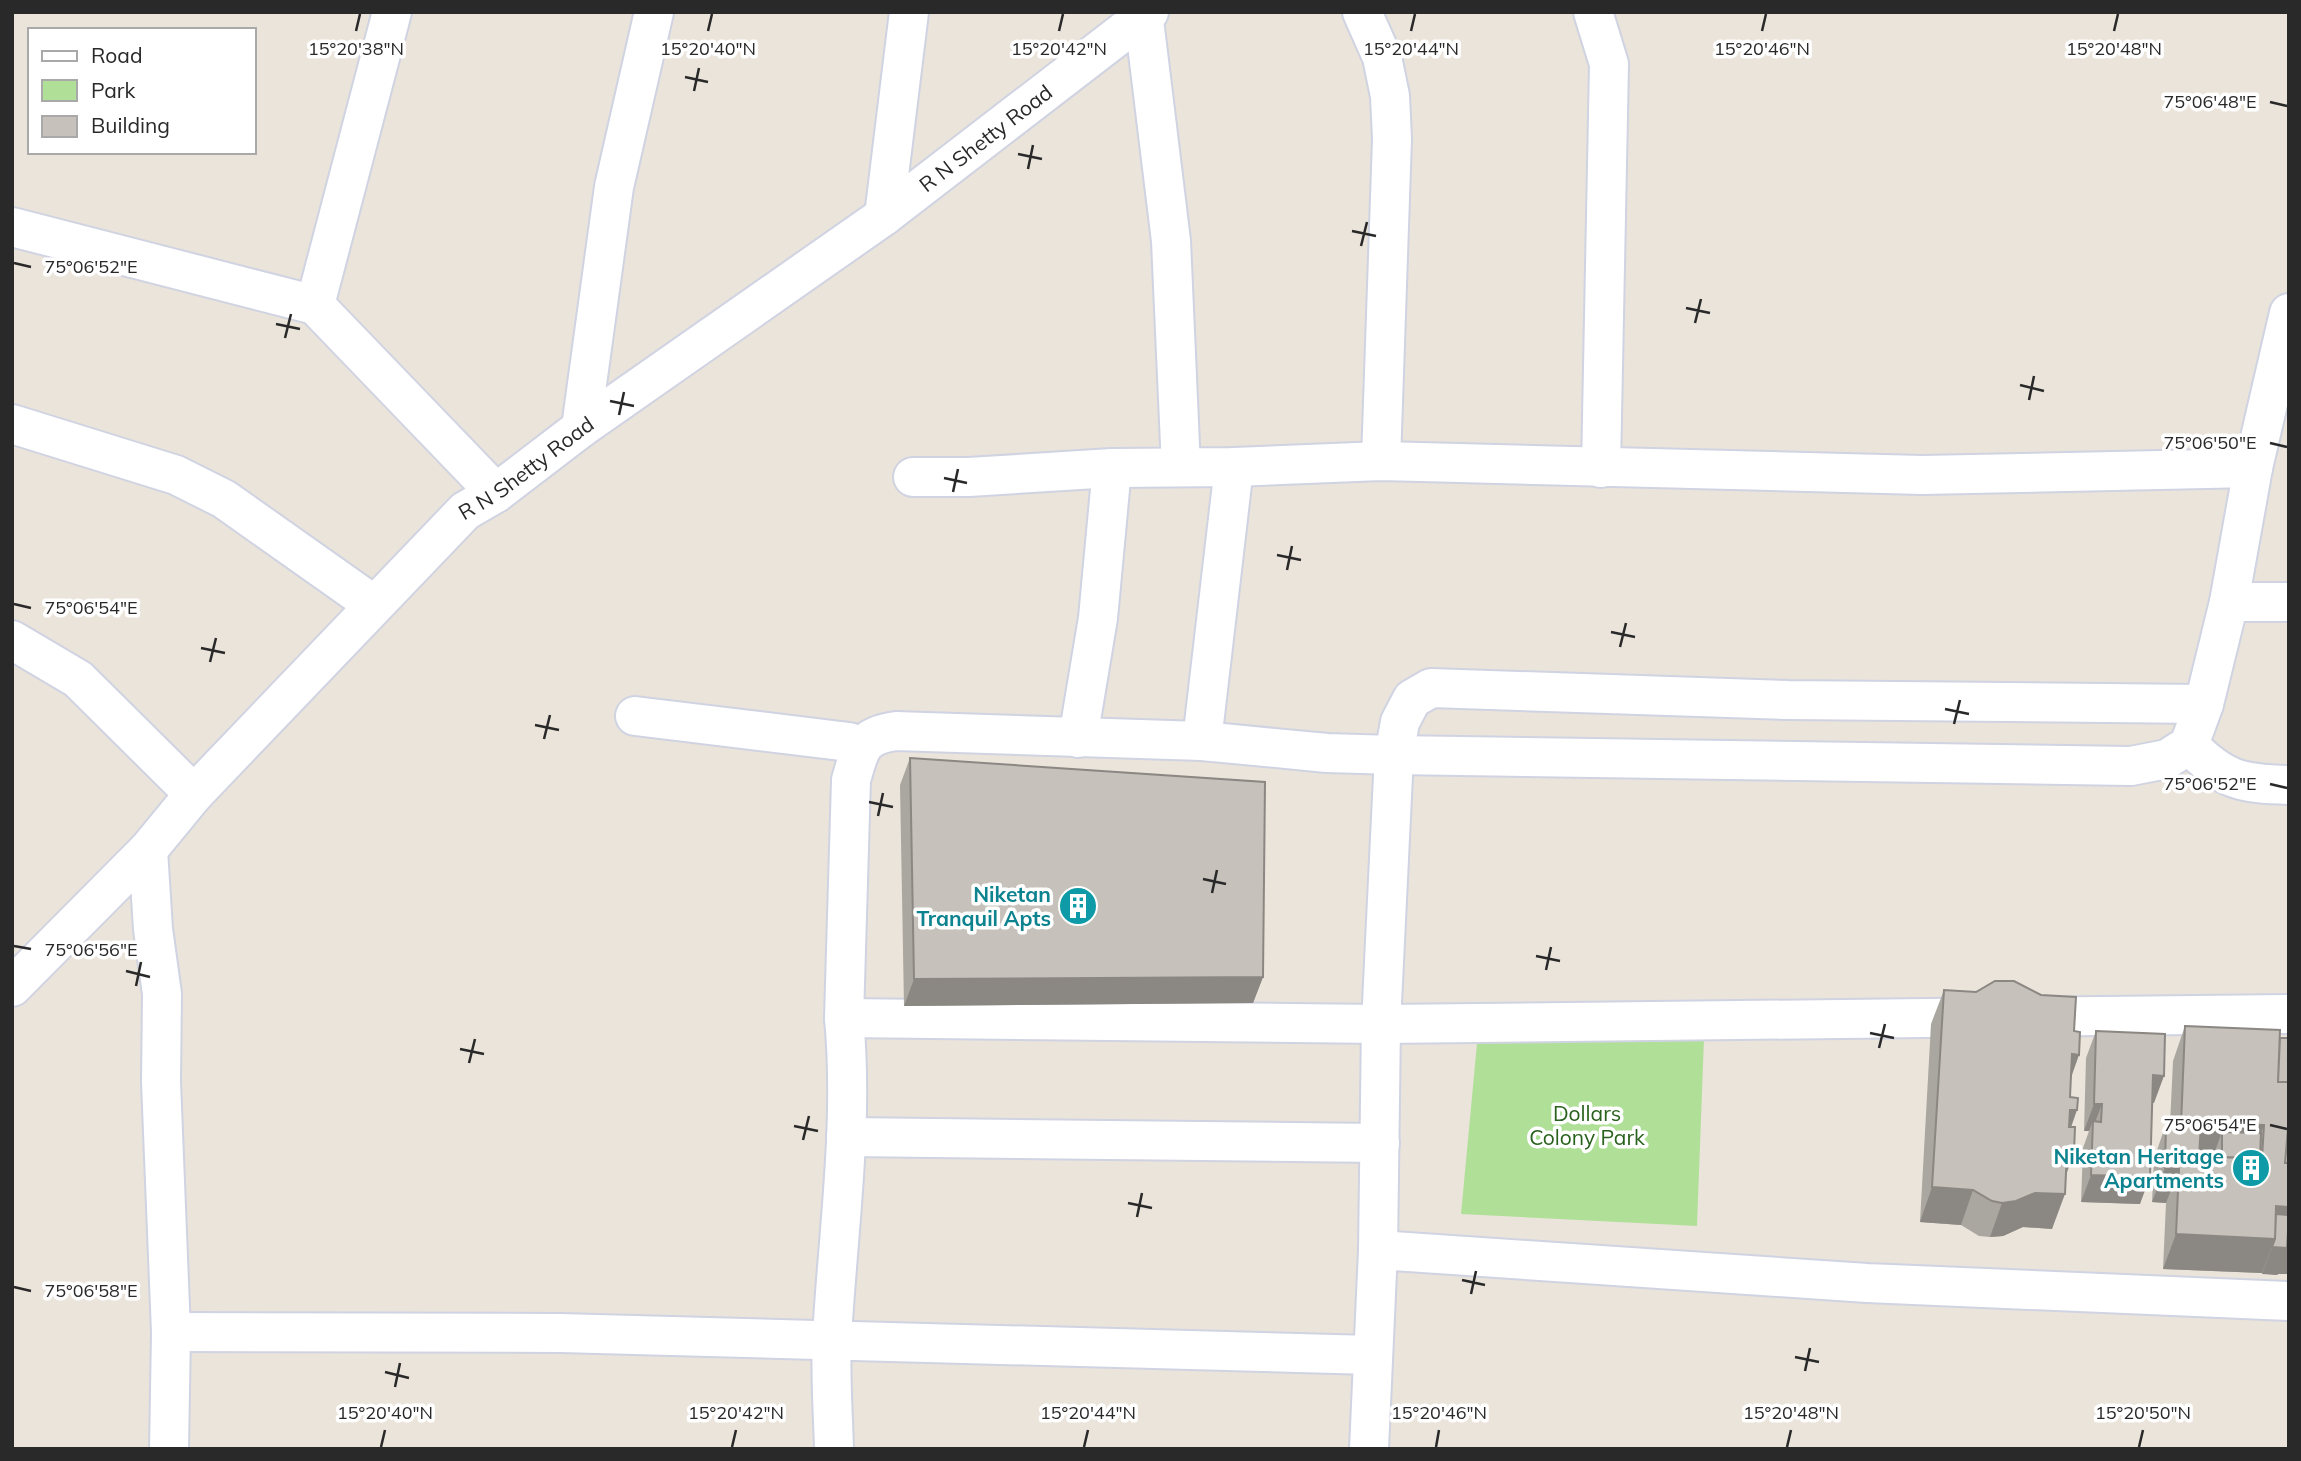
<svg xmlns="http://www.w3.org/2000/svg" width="2301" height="1461" viewBox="0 0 2301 1461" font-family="Mulish,sans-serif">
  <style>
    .green { fill: #b0e098 }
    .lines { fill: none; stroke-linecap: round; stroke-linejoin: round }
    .minor-casing { stroke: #d0d3e1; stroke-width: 42 }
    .minor { stroke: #fff; stroke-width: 38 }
    .wall { fill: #aaa6a0 }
    .shaded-wall { fill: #8b8782 }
    .building { fill: #c6c1ba; stroke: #8b8782; stroke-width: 2; fill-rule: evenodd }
    .ticks { fill: none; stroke: #292929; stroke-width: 2.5 }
    .labels { text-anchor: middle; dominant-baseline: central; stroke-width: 7; stroke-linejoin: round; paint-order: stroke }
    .street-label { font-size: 21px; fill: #292929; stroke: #fff }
    .culture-label { font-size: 21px; font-weight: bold; fill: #0d838f; stroke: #fff; text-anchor: end }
    .park-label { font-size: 21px; fill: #29621c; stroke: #fff }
    .ticks-label { font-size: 18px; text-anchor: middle; fill: #292929; stroke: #fff; stroke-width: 7; stroke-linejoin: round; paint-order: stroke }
  </style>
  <rect width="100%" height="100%" fill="#ebe4db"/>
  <path class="green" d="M1479,1022L1704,1038L1697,1226L1461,1214Z"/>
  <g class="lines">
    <defs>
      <g id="minor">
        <path d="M392,12L315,305L496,493"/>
        <path d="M1143,12L1171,241L1181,467"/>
        <path d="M1362,12L1382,57L1390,96L1392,139L1381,461"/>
        <path d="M1593,12L1609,64L1601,468"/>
        <path d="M884,216L909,12"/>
        <path d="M12,227L315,305"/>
        <path d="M12,424L176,475L224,499L374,605"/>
        <path d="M581,428L614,187L654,12"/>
        <path d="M913,477H969L1112,468L1234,467L1381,461L1922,475L2253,468"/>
        <path d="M2229,602H2289"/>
        <path d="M12,640L78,679L194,794"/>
        <path d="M635,716L849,742L861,747"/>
        <path d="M1078,738L1098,618L1112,468"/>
        <path d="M1202,741L1234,467"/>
        <path d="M2189,745C2223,780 2241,784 2289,785"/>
        <path d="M148,850L153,929L162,994L161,1082L171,1332L169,1449"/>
        <path id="s1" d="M12,987L148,850L194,794L465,511L496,493L581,428L884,216L1149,12"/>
        <path d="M844,1018L1381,1024L2289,1014"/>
        <path d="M846,1137L1380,1143"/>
        <path d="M1378,1250L1867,1283L2289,1301"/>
        <path d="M171,1332L560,1333L1372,1355"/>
        <path d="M834,1449C833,1412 830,1374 832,1337C838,1231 854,1124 844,1018L851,780C860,750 860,736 896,731L1202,741L1327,753L1394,755L2131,766L2167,759L2189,745L2204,704L2229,602L2253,468L2289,313"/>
        <path d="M1369,1449L1378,1250L1381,1024L1394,755L1400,722L1412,699L1431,688L1788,700L2204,704"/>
      </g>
    </defs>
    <use href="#minor" class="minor-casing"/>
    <use href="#minor" class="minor"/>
  </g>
  <path class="wall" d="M910,758L1263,977L1253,1003L904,1006L900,785Z
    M1944,990L2071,1077L2070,1097L2071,1127L2074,1153L2066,1175L2052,1229L2023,1227L2003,1236L1990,1237L1979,1236L1961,1225L1920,1222L1931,1024Z
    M2185,1026L2289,1038V1274H2278L2277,1275L2262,1273L2163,1269L2166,1203L2152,1202L2154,1159L2166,1124L2170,1125L2173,1061Z
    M2096,1031L2154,1103H2152L2140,1204L2081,1202L2083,1148L2089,1131H2084L2086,1058Z"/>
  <path class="shaded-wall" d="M1263,977L1253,1003L904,1006L914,979Z
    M2072,1054L2079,1055L2067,1089Z
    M2153,1075L2164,1076L2154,1103L2144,1102Z
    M2094,1104H2102L2092,1130L2093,1121L2089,1131H2084Z
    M2070,1110H2077L2065,1145Z
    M2201,1124L2264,1125L2251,1160L2222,1132L2212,1159L2188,1158Z
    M2067,1152L2074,1153L2061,1188Z
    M2165,1168L2179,1169L2166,1203L2152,1202Z
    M2091,1175L2150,1177L2140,1204L2081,1202Z
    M1932,1187L1973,1190L1961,1225L1920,1222Z
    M2035,1193L2065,1194L2052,1229L2023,1227L2003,1236L1990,1237L2002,1203Z
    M2276,1206L2289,1207V1215L2274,1241L2262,1273L2163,1269L2176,1234Z
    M2289,1242V1274H2278L2277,1275L2262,1274L2272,1247L2287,1248Z"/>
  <path class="building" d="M910,758L1265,782L1263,977L914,979Z
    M1995,981H2014L2041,995L2076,997L2074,1031L2080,1032L2079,1055L2072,1054L2070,1097L2078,1098L2077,1110H2070L2069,1127H2075L2074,1153L2067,1152L2065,1194L2035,1193L2016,1201L2002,1203L1992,1201L1973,1190L1932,1187L1944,990L1976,992Z
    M2185,1026L2280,1030L2278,1082H2289V1120L2285,1163H2289V1207L2276,1206L2275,1239L2176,1234L2179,1169L2165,1168L2166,1124L2181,1125ZM2201,1124L2264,1125L2262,1158L2199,1157Z
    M2096,1031L2165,1034L2164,1076L2153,1075L2150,1177L2091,1175L2093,1121L2101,1122L2102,1104H2094Z
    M2280,1038H2289V1082H2278Z
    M2288,1128H2289V1163H2285Z
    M2222,1132L2261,1133L2260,1158L2222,1157Z
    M2276,1214L2289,1215L2287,1248L2272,1247L2275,1239Z"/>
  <path class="ticks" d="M356,31L360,14M708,31L712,14M1059,31L1063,14M1411,31L1415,14M1762,31L1766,14M2114,31L2118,14M685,77L708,82M694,91L699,68M2270,102L2287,106M1018,154L1042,159M1028,169L1033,145M1352,231L1376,236M1361,246L1367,222M14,263L31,267M1686,308L1710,313M1695,323L1701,299M276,324L300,329M285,338L291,314M2020,385L2044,391M2029,400L2034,376M610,401L634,406M619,415L624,392M2270,443L2287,447M944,478L967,483M953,492L958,469M1277,555L1301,560M1287,570L1292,546M14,604L31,608M1611,632L1635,637M1620,647L1626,623M201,648L225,653M210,662L216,638M1945,709L1969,714M1954,724L1960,700M535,725L559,730M544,739L550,715M2270,784L2287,788M869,802L893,807M878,816L883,793M1203,879L1226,884M1212,893L1217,870M14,946L31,949M1536,956L1560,961M1546,970L1551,947M126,971L150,977M136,986L141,962M1870,1033L1894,1038M1879,1048L1885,1024M460,1049L484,1054M469,1063L475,1039M2270,1125L2287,1129M794,1126L818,1131M803,1140L809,1116M1128,1203L1152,1208M1137,1217L1142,1193M1462,1280L1485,1285M14,1287L31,1291M1471,1294L1476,1271M1795,1357L1819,1362M1805,1371L1810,1348M385,1372L409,1378M395,1387L400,1363M381,1447L385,1430M732,1447L736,1430M1084,1447L1088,1430M1436,1447L1439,1430M1787,1447L1791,1430M2139,1447L2143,1430"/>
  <defs>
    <symbol id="building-disc" viewBox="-11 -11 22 22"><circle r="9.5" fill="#0f9aa8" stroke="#fff"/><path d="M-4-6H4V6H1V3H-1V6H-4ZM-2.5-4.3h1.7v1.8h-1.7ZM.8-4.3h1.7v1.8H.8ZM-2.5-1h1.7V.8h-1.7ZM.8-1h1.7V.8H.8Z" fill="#fff"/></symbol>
  </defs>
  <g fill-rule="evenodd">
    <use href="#building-disc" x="1056" y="884" width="44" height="44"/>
    <use href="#building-disc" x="2229" y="1146" width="44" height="44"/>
  </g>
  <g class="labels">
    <g class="street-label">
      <text stroke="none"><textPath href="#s1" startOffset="1298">R N Shetty Road</textPath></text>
      <text stroke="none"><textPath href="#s1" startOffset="732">R N Shetty Road</textPath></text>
    </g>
    <g class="culture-label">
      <text x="1051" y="894">Niketan<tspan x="1051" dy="24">Tranquil Apts</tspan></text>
      <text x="2224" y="1156">Niketan Heritage<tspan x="2224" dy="24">Apartments</tspan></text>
    </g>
    <g class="park-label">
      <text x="1587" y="1113">Dollars<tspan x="1587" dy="24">Colony Park</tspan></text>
    </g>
  </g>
  <g class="ticks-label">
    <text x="356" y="55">15°20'38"N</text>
    <text x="708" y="55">15°20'40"N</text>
    <text x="1059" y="55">15°20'42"N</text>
    <text x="1411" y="55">15°20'44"N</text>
    <text x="1762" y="55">15°20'46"N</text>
    <text x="2114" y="55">15°20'48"N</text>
    <text x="2210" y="108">75°06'48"E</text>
    <text x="91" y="273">75°06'52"E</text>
    <text x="2210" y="449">75°06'50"E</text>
    <text x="91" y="614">75°06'54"E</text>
    <text x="2210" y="790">75°06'52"E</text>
    <text x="91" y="956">75°06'56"E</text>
    <text x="2210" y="1131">75°06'54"E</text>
    <text x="91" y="1297">75°06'58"E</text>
    <text x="385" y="1419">15°20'40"N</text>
    <text x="736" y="1419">15°20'42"N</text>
    <text x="1088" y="1419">15°20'44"N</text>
    <text x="1439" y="1419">15°20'46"N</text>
    <text x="1791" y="1419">15°20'48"N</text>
    <text x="2143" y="1419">15°20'50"N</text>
  </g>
  <rect width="2301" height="1461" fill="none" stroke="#292929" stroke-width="28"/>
  <rect x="28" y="28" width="228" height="126" fill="#ffffff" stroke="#a9a9a9" stroke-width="2"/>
  <rect x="42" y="51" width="35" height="10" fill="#ffffff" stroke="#a9a9a9" stroke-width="2"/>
  <text x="91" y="63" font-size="21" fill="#292929">Road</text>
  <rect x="42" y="80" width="35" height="21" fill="#b0e098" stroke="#a9a9a9" stroke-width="2"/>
  <text x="91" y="98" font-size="21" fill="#292929">Park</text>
  <rect x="42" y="116" width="35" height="21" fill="#c6c1ba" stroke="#a9a9a9" stroke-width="2"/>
  <text x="91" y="133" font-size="21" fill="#292929">Building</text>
</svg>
